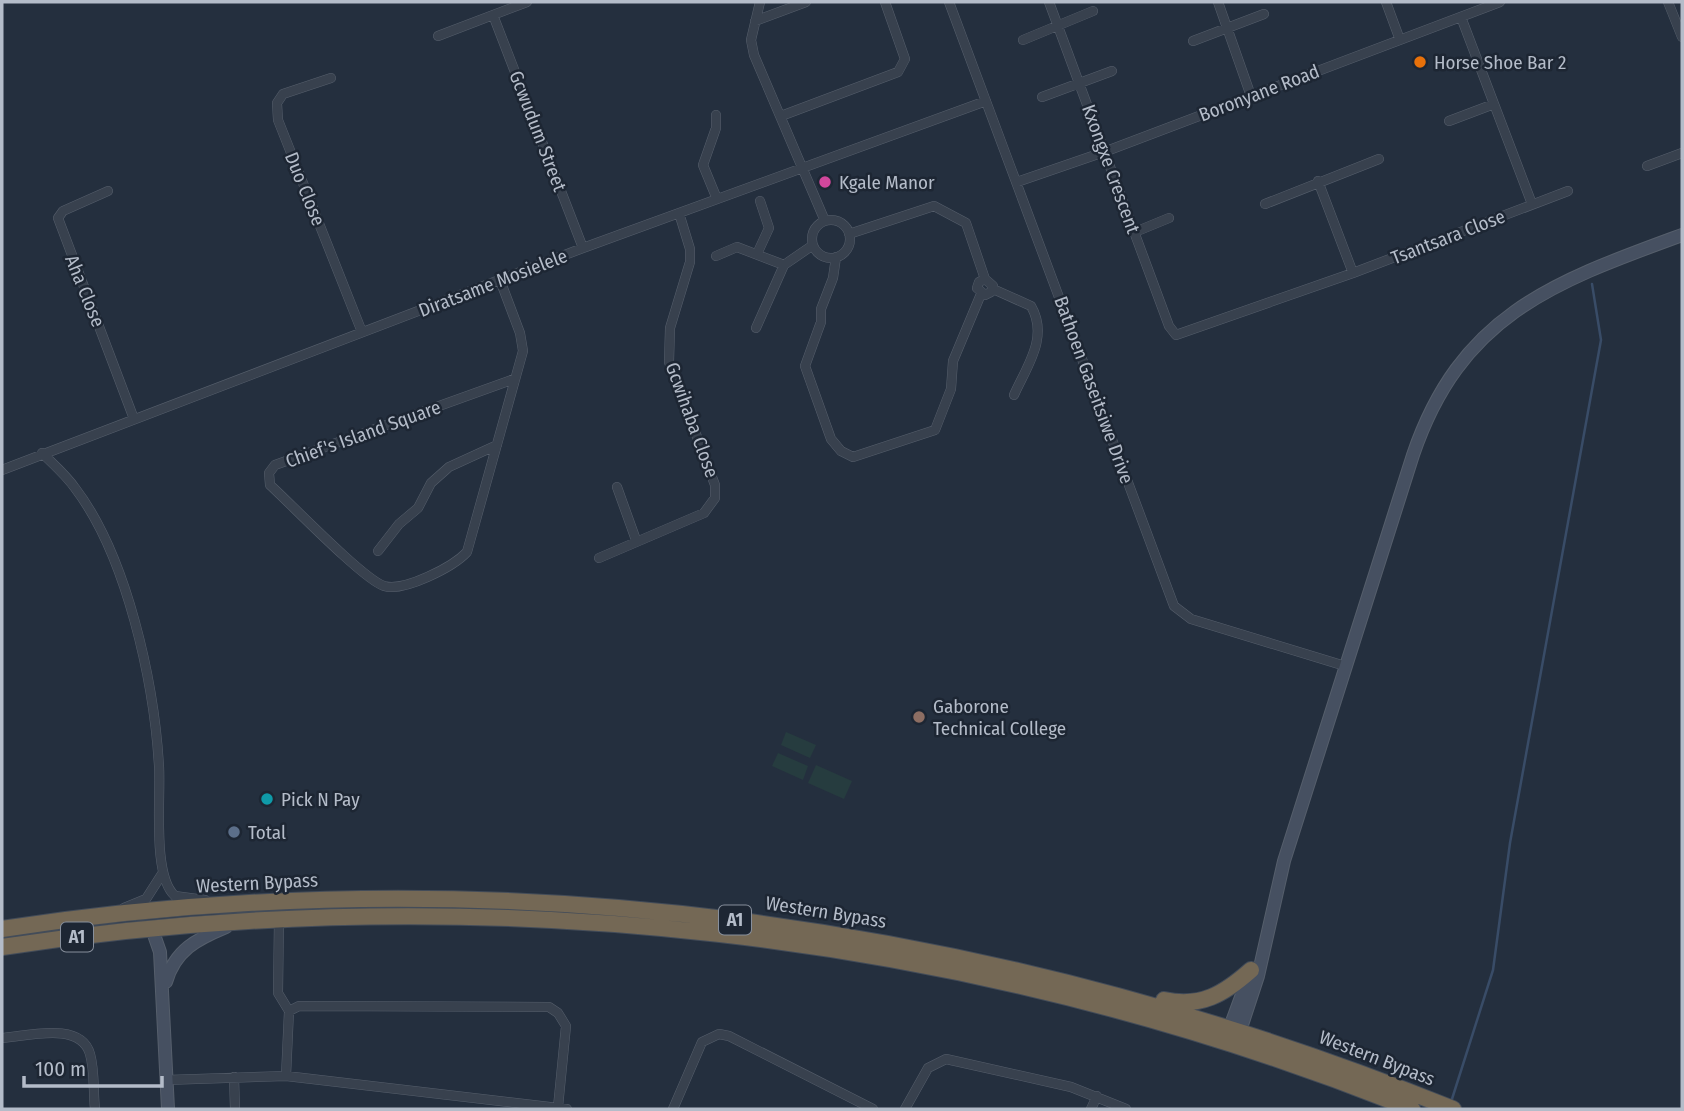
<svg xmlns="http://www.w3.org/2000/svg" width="1684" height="1111" viewBox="0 0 1684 1111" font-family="'Fira Sans Condensed',sans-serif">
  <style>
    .green { fill: #263c3f }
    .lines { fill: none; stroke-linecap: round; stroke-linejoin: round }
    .stream { stroke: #394c67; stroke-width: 2.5 }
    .street-casing { stroke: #565f6c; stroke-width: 10 }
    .secondary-casing { stroke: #565f6c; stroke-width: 14 }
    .highway-casing { stroke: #434c59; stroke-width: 18 }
    .street { stroke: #38414e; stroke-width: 9 }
    .secondary { stroke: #465061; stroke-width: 12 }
    .highway { stroke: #746855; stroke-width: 16 }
    .food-dot { fill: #e8710a; stroke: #1d2633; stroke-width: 2.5 }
    .hotel-dot { fill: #d1479c; stroke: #1d2633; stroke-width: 2.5 }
    .education-dot { fill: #8d6e63; stroke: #1d2633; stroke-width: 2.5 }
    .culture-dot { fill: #0f9aa8; stroke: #1d2633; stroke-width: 2.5 }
    .service-dot { fill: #5c6f8a; stroke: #1d2633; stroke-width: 2.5 }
    .labels { text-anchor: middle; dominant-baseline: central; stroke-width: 5; stroke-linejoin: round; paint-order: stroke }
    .shield { fill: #1d2633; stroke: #878f9c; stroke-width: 2 }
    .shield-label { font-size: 18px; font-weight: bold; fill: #b4bcc9 }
    .poi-label { font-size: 19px; fill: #b4bcc9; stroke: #1d2633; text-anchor: start }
    .street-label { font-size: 19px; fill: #b4bcc9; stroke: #1d2633 }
  </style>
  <rect width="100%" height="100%" fill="#242f3e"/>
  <path class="green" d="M786,732L816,745L810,758L781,745Z
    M778,753L808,766L803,780L772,766Z
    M816,765L852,781L844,799L808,783Z"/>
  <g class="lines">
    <path class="stream" d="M1452,1099L1493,970L1510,843L1601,340L1592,284"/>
    <defs>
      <path id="street" d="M760,2L751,40L754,55L825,221
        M949,2L1174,606L1191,619L1345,666
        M1049,2L1169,326L1176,335L1353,273L1568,191
        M1218,2L1251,96
        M1386,2L1400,40
        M1668,2L1682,37
        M493,15L583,248
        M1461,17L1532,204
        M755,21L806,2
        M438,36L527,2
        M1023,40L1093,11
        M1193,41L1264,14
        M331,78L283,94L277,103L278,120L362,332
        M1042,97L1112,71
        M716,115V128L703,165L717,199
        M781,116L898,72L905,59L885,2
        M1449,121L1494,104
        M1647,166L1682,153
        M1318,181L1353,273
        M1017,182L1104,152L1500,2
        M108,191L63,211L58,218L134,419
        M1265,204L1379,159
        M812 239a19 19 0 1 1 38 0a19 19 0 1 1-38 0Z
        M1135,232L1169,218
        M849,234L934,206L966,223L985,279L993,286L991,292L985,295L977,288L979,282L985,279
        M757,254L769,228L760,201
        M716,256L737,247L784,265
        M836,257L833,278L821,309V322L805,366L831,439L841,451L853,457L935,430L951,389L953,361L981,294
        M500,280L520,333L523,351L467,552C453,567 404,592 384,586C363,579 291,504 270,485L269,473L275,465L514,379
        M993,289L1031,306C1049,337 1027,366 1014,395
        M756,328L784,265L813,245
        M42,453C53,464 66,475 75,488C127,556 154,682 159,766C161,798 152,876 175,896L205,900
        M2,470L583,248L986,101
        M617,487L636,540
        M378,551L399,524L418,508L431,483L449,467L497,445
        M599,558L704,513L715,498V485L669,362L670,328L690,262V249L679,213
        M124,908L146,899L162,874
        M279,919L278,993L289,1011
        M2,1038C28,1036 81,1021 90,1054C95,1071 93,1092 95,1109
        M286,1076L289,1011L299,1006L549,1007L558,1013L566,1026L558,1107
        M234,1077L235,1109
        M166,1080L286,1076L567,1109
        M673,1109L702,1042L719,1034L729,1036L873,1109
        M905,1109L928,1068L946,1059L1071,1087L1126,1109
        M1091,1109L1097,1096"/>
      <path id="secondary" d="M152,929L160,952L168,1109
        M166,982C175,950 197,939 226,927
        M1226,1038L1251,970
        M1237,1040L1258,976L1284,861L1413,455C1461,314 1554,282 1682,235"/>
      <path id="highway" d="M2,929C495,853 992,923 1453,1109
        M2,947C476,875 967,930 1412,1109
        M1164,1000C1201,1008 1224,994 1251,970"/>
    </defs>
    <use href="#street" class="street-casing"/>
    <use href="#secondary" class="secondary-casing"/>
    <use href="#highway" class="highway-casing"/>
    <use href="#street" class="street"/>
    <use href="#secondary" class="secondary"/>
    <use href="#highway" class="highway"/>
  </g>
  <circle class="food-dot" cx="1420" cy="62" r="7"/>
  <circle class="hotel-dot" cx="825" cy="182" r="7"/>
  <circle class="education-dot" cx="919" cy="717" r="7"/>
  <circle class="culture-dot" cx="267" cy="799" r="7"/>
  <circle class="service-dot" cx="234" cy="832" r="7"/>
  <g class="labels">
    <g class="shield">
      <rect x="719" y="905.5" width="32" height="29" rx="5"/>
      <rect x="61" y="922.5" width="32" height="29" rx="5"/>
    </g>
    <g class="shield-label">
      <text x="735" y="920">A1</text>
      <text x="77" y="937">A1</text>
    </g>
    <g class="poi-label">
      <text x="1434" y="62">Horse Shoe Bar 2</text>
      <text x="839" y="182">Kgale Manor</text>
      <text x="933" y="706">Gaborone<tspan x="933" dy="22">Technical College</tspan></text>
      <text x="281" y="799">Pick N Pay</text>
      <text x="248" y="832">Total</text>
    </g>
    <g class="street-label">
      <text transform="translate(1259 93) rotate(-21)">Boronyane Road</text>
      <text transform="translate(538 131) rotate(69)">Gcwudum Street</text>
      <text transform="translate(1111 169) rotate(70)">Kxongxe Crescent</text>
      <text transform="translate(305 189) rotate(68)">Duo Close</text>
      <text transform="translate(1448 237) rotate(-21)">Tsantsara Close</text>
      <text transform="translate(493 283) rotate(-21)">Diratsame Mosielele</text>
      <text transform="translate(85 291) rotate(68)">Aha Close</text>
      <text transform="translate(1094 390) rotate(70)">Bathoen Gaseitsiwe Drive</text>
      <text transform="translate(692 420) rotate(70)">Gcwihaba Close</text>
      <text transform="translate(363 434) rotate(-20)">Chief's Island Square</text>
      <text transform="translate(257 883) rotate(-3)">Western Bypass</text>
      <text transform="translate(826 912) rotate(9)">Western Bypass</text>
      <text transform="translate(1377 1058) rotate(21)">Western Bypass</text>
    </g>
  </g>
  <rect width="1684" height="1111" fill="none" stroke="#b4bcc9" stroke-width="7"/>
  <path d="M24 1076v10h138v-10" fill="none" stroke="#b4bcc9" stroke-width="3.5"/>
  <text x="35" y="1076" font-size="21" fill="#b4bcc9" stroke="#1d2633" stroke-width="5" paint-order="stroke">100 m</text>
</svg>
